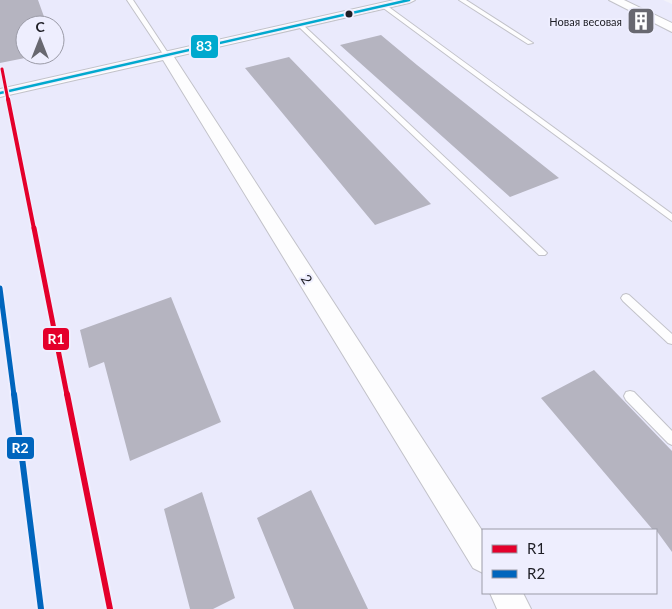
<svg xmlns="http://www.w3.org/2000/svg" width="672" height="609" viewBox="0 0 672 609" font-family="Lato,sans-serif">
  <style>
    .built { fill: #eaeafc; fill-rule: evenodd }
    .building { fill: #b5b4c0 }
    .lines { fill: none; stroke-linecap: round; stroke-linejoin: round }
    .lane-casing { stroke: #c2c2c9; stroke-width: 2 }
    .street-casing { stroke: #c2c2c9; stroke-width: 2 }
    .lane { fill: #fdfdfe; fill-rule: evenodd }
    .street { fill: #fdfdfe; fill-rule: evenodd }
    .bus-1-casing { stroke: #eeeefe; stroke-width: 5 }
    .bus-1 { stroke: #00a9ce; stroke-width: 2.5 }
    .rail-1-far3-casing { stroke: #eeeefe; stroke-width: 5.5 }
    .rail-1-far2-casing { stroke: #eeeefe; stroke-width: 7 }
    .rail-1-far1-casing { stroke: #eeeefe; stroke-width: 9 }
    .rail-1-casing { stroke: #eeeefe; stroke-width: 10 }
    .rail-2-far1-casing { stroke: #eeeefe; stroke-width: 9 }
    .rail-2-casing { stroke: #eeeefe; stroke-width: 10 }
    .rail-1-far3 { stroke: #e4002b; stroke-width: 3 }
    .rail-1-far2 { stroke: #e4002b; stroke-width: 4 }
    .rail-1-far1 { stroke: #e4002b; stroke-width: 5 }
    .rail-1 { stroke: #e4002b; stroke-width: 6 }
    .rail-2-far1 { stroke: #0065bd; stroke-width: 5 }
    .rail-2 { stroke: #0065bd; stroke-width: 6 }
    .bus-dot { fill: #1e1e25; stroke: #eeeefe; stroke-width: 2 }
    .labels { text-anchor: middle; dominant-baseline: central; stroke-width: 4; stroke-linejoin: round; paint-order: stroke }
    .far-poi-label { font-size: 11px; fill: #1e1e25; stroke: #eeeefe; text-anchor: end }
    .street-label { font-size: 14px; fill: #1e1e25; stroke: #eeeefe }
    .line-badge { stroke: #eeeefe; stroke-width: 2 }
    .badge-label { font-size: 14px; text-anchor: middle; font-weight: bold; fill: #fff }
  </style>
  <rect width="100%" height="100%" fill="#f2f2fa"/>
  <path class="built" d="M0,0H663L672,4V609H0ZM25,25H55V55H25ZM483,530H656V593H483Z"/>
  <path class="building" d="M0,0H38L47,25H25V55H40L0,63Z
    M381,35L417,65L559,178L510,197L340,45Z
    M289,57L431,204L375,225L245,68Z
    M171,297L221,422L130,461L104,362L89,368L80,330Z
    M594,370L672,451V552L656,530H653L541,398Z
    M311,490L368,609H294L257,518Z
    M202,492L235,598L213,609H190L164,509Z"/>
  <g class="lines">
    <defs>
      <path id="lane" d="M127,0H133L170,56L169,57H165Z
        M459,0H466L533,43L528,44Z
        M382,5H386L672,214V221L382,7Z
        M298,24H302L545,251L547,253L545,255H539L298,26Z
        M626,294L629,295L672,334V344L668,343L623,301L621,298L623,295Z
        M630,391L634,392L672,431V445L668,443L626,400L624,396L626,392Z"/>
      <path id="street" d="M394,0H415L409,3L174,57L483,532V573L473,568L163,60L0,97V89Z
        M609,0H624L672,23V32Z
        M490,593H523L531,609H497Z"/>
    </defs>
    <use href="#lane" class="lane-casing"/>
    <use href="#street" class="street-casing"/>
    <use href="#lane" class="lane"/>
    <use href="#street" class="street"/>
    <defs>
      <path id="bus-1" d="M0,93L409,0"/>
    </defs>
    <use href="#bus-1" class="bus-1-casing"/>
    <use href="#bus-1" class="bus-1"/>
    <defs>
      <path id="rail-1-far3" d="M2,69L8,100"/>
      <path id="rail-1-far2" d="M8,99L34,229"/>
      <path id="rail-1-far1" d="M34,228L67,395"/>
      <path id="rail-1" d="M67,394L110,609"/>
      <path id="rail-2-far1" d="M0,288L14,395"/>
      <path id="rail-2" d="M14,394L41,609"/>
    </defs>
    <use href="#rail-1-far3" class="rail-1-far3-casing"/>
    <use href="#rail-1-far2" class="rail-1-far2-casing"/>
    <use href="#rail-1-far1" class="rail-1-far1-casing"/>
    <use href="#rail-1" class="rail-1-casing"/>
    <use href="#rail-2-far1" class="rail-2-far1-casing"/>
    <use href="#rail-2" class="rail-2-casing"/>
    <use href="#rail-1-far3" class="rail-1-far3"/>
    <use href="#rail-1-far2" class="rail-1-far2"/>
    <use href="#rail-1-far1" class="rail-1-far1"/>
    <use href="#rail-1" class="rail-1"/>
    <use href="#rail-2-far1" class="rail-2-far1"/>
    <use href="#rail-2" class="rail-2"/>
  </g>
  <defs>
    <symbol id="building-square" viewBox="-11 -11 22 22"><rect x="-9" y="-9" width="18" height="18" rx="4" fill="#686870" stroke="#eeeefe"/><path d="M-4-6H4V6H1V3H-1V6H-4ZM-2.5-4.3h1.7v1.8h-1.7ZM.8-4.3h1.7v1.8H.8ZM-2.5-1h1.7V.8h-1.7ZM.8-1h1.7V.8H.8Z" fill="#fff"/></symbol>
  </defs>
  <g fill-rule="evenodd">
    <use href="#building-square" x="625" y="5" width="32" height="32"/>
  </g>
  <circle class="bus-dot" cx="349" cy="14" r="4.5"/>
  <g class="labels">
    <g class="far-poi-label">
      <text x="622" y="21">Новая весовая</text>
    </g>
    <g class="street-label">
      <text transform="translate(307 279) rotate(58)">2</text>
    </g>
  </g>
  <g class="line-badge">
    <rect x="190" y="34" width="29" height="25" rx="5" fill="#00a9ce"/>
    <rect x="42" y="327" width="28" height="24" rx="5" fill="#e4002b"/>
    <rect x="6" y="436" width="29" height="24" rx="5" fill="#0065bd"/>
  </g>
  <g class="badge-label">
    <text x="204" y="51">83</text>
    <text x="56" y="344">R1</text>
    <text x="20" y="453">R2</text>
  </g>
  <rect x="482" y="529" width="175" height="65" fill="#eeeefe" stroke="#9b9ba7"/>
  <rect x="492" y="545" width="25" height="8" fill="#e4002b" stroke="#9b9ba7"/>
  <text x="527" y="554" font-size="15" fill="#1e1e25">R1</text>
  <rect x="492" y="570" width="25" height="8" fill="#0065bd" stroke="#9b9ba7"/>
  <text x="527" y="579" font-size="15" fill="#1e1e25">R2</text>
  <g transform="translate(40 40)"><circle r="24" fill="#eeeefe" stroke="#9b9ba7"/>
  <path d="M0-4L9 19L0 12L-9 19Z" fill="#686870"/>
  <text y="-8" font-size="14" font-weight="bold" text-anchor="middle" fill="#1e1e25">С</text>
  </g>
</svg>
